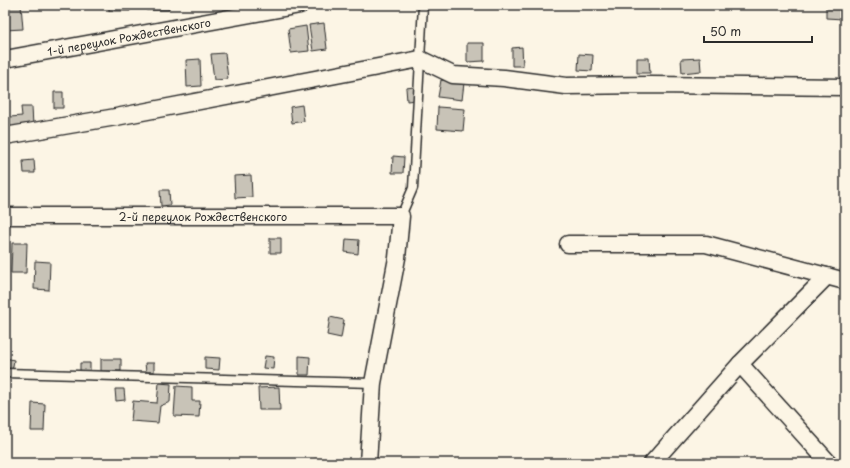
<svg xmlns="http://www.w3.org/2000/svg" width="850" height="468" viewBox="0 0 850 468" font-family="'Playpen Sans',sans-serif">
  <style>
    .building { fill: #c8c3b7; stroke: #2b2b2b }
    .lines { fill: none; stroke-linecap: round; stroke-linejoin: round }
    .lane-casing { stroke: #2b2b2b; stroke-width: 11 }
    .street-casing { stroke: #2b2b2b; stroke-width: 19 }
    .lane { stroke: #fcf5e5; stroke-width: 8 }
    .street { stroke: #fcf5e5; stroke-width: 16 }
    .labels { text-anchor: middle; dominant-baseline: central; stroke-width: 3; stroke-linejoin: round; paint-order: stroke }
    .street-label { font-size: 11px; fill: #2b2b2b; stroke: #fcf5e5 }
  </style>
  <rect width="100%" height="100%" fill="#fcf5e5"/>
  <filter id="ink" filterUnits="userSpaceOnUse"><feTurbulence type="fractalNoise" baseFrequency=".025" numOctaves="2"/><feDisplacementMap in="SourceGraphic" scale="8" xChannelSelector="R" yChannelSelector="G"/><feConvolveMatrix kernelMatrix="1 2 1 2 8 2 1 2 1" color-interpolation-filters="sRGB"/></filter>
  <g filter="url(#ink)">
    <path class="building" d="M5,5H21L23,29L5,30Z
      M109,5H130V11H109Z
      M146,5H169V10H146Z
      M826,5H844L843,19L826,18Z
      M324,23L327,49L313,51L309,25Z
      M306,26L309,51L291,53L288,29Z
      M467,43H484V61L467,62Z
      M522,47L523,66H512V48Z
      M225,53L228,79L214,80L211,54Z
      M579,54L593,55L592,71L578,70Z
      M637,58H649L650,73H637Z
      M700,58L701,71L682,73L681,59Z
      M200,59L201,86L187,87L186,60Z
      M441,80L464,83L462,100L438,97Z
      M414,87L416,100L407,101L406,88Z
      M54,92H63V108H54Z
      M302,105L304,121L292,123L290,107Z
      M21,107H32L33,126L10,127V117L22,116Z
      M438,107L465,109L463,131L437,129Z
      M393,156L404,157L403,173H392Z
      M34,160L35,173H24L23,161Z
      M251,175L252,197L235,198L234,176Z
      M160,190H169L170,205L161,206Z
      M270,238H281V253H270Z
      M346,239L359,240L358,254L345,252Z
      M12,243H27L26,273H11Z
      M35,261L50,262L49,290L34,289Z
      M330,317L344,320L341,338L327,335Z
      M265,356L274,357L273,369L263,368Z
      M299,356L310,357L309,375H299Z
      M205,357L220,358L219,370L205,369Z
      M5,358L14,360L12,372L5,371Z
      M101,359H121V371H101Z
      M80,363H90V372H80Z
      M145,363H154V372H146Z
      M159,383L171,384L170,402L160,406L158,423L131,421L133,401L157,403Z
      M176,386L192,387V401H200L199,417L174,416Z
      M279,387L280,410H259L258,388Z
      M115,389H124L125,400L116,401Z
      M32,403L45,404L44,431H31Z
      M314,459L337,460V463H314Z"/>
    <g class="lines">
      <defs>
        <path id="lane" d="M401,216L413,188L423,5
          M5,373L373,383"/>
        <g id="street">
          <path id="s1" d="M5,59L300,5"/>
          <path d="M5,136L116,117L420,59L453,75L504,78L566,86L650,85L845,87"/>
          <path id="s2" d="M5,216H401L397,258L373,383L368,463"/>
          <path d="M568,244H706L845,281"/>
          <path d="M740,364L829,463"/>
          <path d="M652,463L740,364L827,276"/>
        </g>
      </defs>
      <use href="#lane" class="lane-casing"/>
      <use href="#street" class="street-casing"/>
      <use href="#lane" class="lane"/>
      <use href="#street" class="street"/>
    </g>
  </g>
  <g class="labels">
    <g class="street-label">
      <text stroke="none"><textPath href="#s1" startOffset="126">1-й переулок Рождественского</textPath></text>
      <text stroke="none"><textPath href="#s2" startOffset="198">2-й переулок Рождественского</textPath></text>
    </g>
  </g>
  <rect width="850" height="468" fill="none" stroke="#fcf5e5" stroke-width="20"/>
  <rect x="10" y="10" width="830" height="448" fill="none" stroke="#2b2b2b" stroke-width="1.5" filter="url(#ink)"/>
  <path d="M704 36v6h108v-6" fill="none" stroke="#2b2b2b" stroke-width="2"/>
  <text x="710" y="36" font-size="12" fill="#2b2b2b" stroke="#fcf5e5" stroke-width="3" paint-order="stroke">50 m</text>
</svg>
